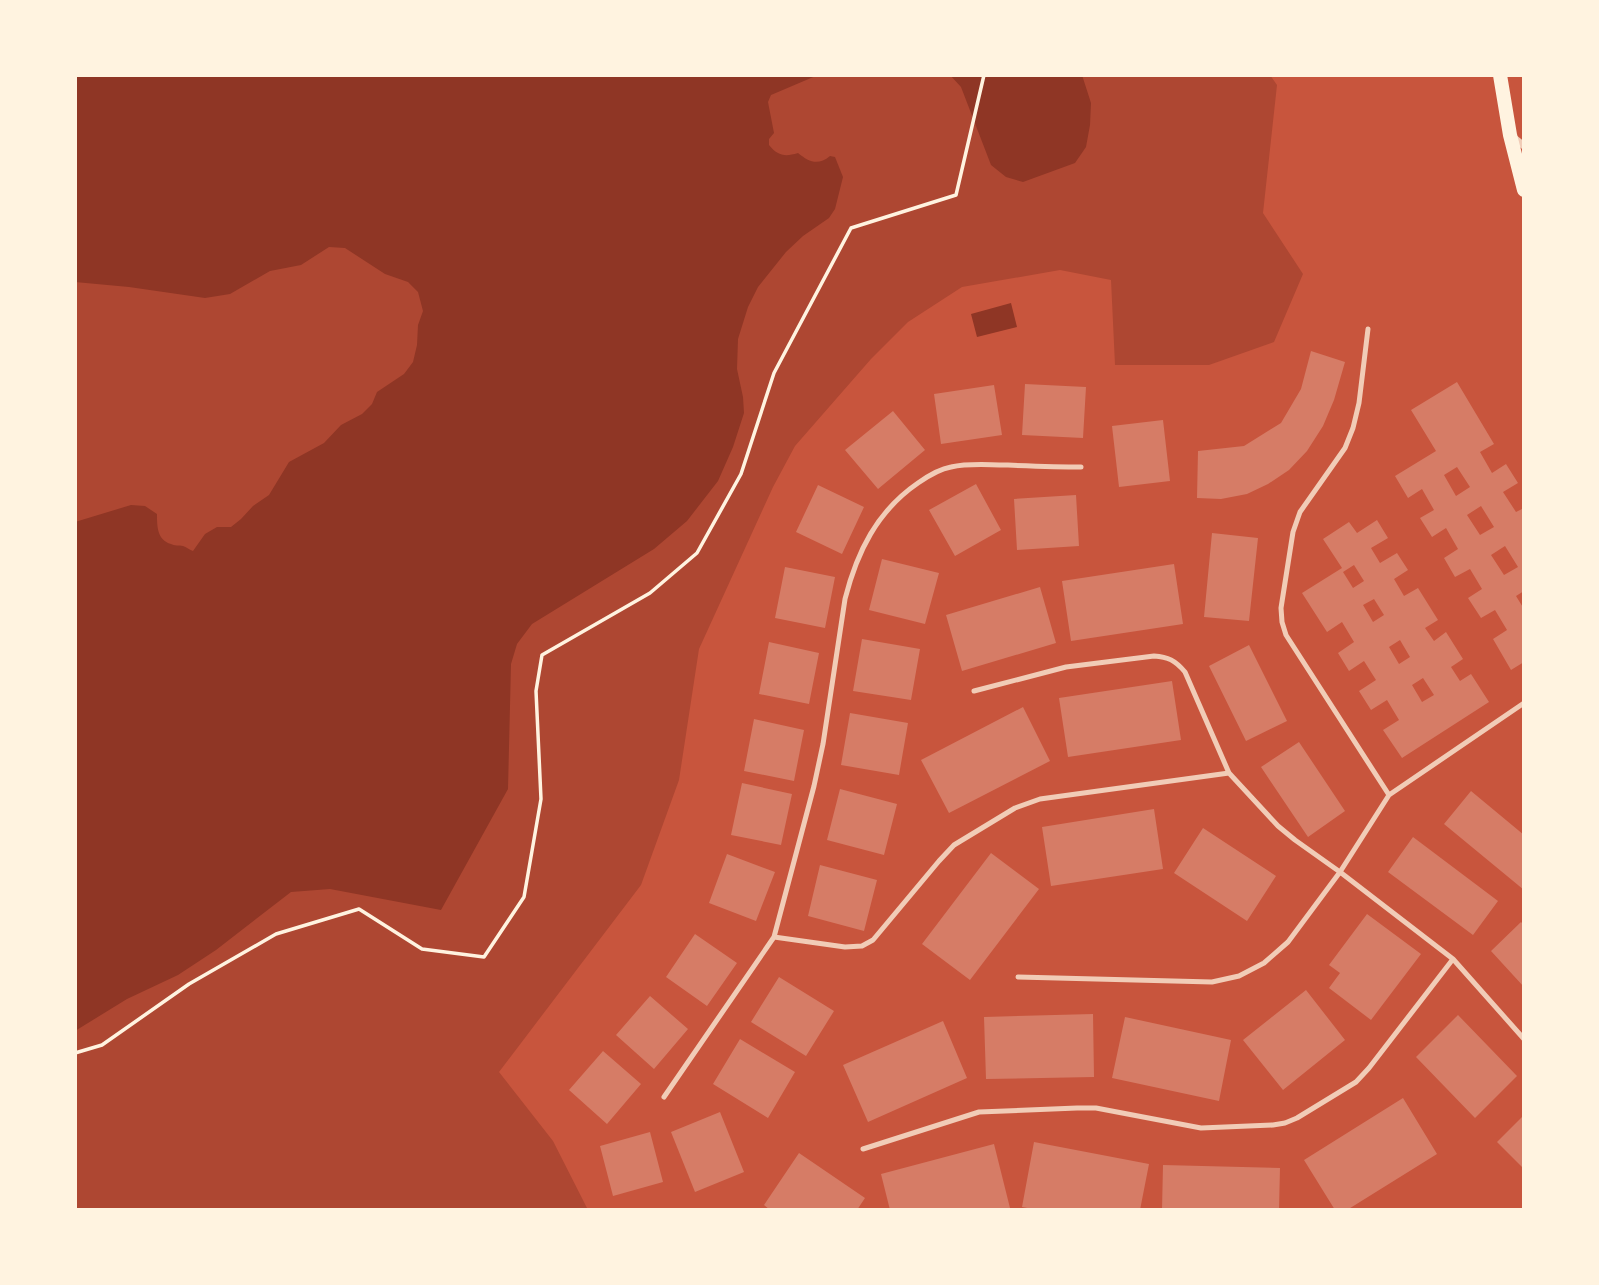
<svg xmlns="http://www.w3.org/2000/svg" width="1599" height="1285" viewBox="0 0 1599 1285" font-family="'Archivo Narrow',sans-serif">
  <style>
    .green { fill: #ae4732 }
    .water { fill: #8f3625 }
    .building { fill: #d67c66; fill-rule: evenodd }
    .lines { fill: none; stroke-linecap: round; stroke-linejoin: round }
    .path { stroke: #fff3e0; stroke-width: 3.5 }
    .service { stroke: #f1ccb7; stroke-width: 5 }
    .minor { stroke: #f1ccb7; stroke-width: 7 }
    .secondary { stroke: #fff3e0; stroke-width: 14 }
  </style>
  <rect width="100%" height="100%" fill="#c8553d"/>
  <path class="green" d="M75,75H1270L1277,85L1263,213L1303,274L1274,342L1209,365H1115L1111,280L1060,270L962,287L908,322L871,359L795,446L773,487L699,649L679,780L641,885L499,1072L553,1141L588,1210H75Z"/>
  <path class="water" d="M75,75H818L771,95L768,102L774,133L769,139V145C778,156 785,157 798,153C809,162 818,166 830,156L835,157L843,177L835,209L829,218L803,236L786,252L758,287L748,307L738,339L737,369L743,397L744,413L733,447L718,481L687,521L654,549L532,624L517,644L511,664L508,789L441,910L330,889L291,892L216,950L178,975L127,999L75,1031V522L131,505L145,506L157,514C157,526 157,540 171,544C174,546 179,545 183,546C186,547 190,550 193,551L205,534L217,527H231L241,519L253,506L269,495L289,462L324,443L341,425L362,414L372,404L377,392L404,374L413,362L417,345L418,325L423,311L418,292L408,282L385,274L345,248L329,247L301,265L270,271L230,294L205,298L129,287L75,282Z
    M950,75H1082L1091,103L1090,125L1086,147L1075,163L1023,182L1006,177L991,165L961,87Z
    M1011,303L1017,327L977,337L971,314Z"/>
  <path class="building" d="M1311,351L1345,362L1334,400L1323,426L1307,451L1289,470L1268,484L1247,494L1221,499L1197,498L1198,451L1244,446L1281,423L1301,389Z
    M1457,382L1494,444L1480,452L1492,473L1506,464L1518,483L1503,492L1516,512L1524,508V591L1516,596L1524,609V662L1511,670L1493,639L1507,630L1495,610L1481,618L1468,598L1482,589L1470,569L1455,577L1444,558L1458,549L1446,528L1432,537L1420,518L1434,510L1422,489L1408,498L1395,476L1436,451L1411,410ZM1457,467L1470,487L1456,496L1444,475ZM1481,506L1494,527L1480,535L1467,515ZM1505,546L1518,567L1504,575L1491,555Z
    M1025,384L1086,387L1083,438L1022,435Z
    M994,385L1002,435L941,444L934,394Z
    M893,411L925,450L878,489L845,450Z
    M1163,420L1170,481L1119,487L1112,426Z
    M976,484L1001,530L955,556L929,510Z
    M818,485L864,507L842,554L796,532Z
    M1076,495L1079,546L1017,550L1014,499Z
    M1377,520L1388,538L1371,548L1380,563L1397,553L1408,570L1394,579L1404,596L1418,588L1438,620L1425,628L1434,641L1446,632L1463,659L1451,667L1460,681L1471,674L1489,702L1402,758L1383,730L1399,720L1387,700L1371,710L1359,691L1376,680L1364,661L1349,671L1338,653L1354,642L1342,622L1327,632L1302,593L1342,568L1323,539L1349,522L1357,533ZM1354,565L1364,581L1353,588L1343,572ZM1374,599L1384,615L1373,622L1363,605ZM1400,640L1410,657L1399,664L1389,647ZM1423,678L1434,695L1422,702L1412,685Z
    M1212,533L1258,538L1249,621L1204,617Z
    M882,559L939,573L925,624L869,610Z
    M1174,564L1183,624L1071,641L1062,581Z
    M785,567L835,577L825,628L775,618Z
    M1040,587L1056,643L962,671L946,615Z
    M862,639L920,649L911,700L853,691Z
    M769,642L819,653L809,704L759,694Z
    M1249,645L1287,721L1246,741L1209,666Z
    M1172,681L1181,740L1068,757L1059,698Z
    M1023,707L1050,761L949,813L921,760Z
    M850,713L908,723L899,775L841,765Z
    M754,719L804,730L794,781L744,771Z
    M1299,742L1345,811L1308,837L1261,767Z
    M742,783L792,794L781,845L731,835Z
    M840,789L897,804L884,855L827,840Z
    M1471,791L1524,835V890L1444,824Z
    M1154,809L1163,869L1051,886L1042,827Z
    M1203,828L1276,876L1247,921L1174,873Z
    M1413,837L1498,901L1473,935L1388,872Z
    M991,853L1039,889L970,980L922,944Z
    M727,854L775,872L756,921L709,903Z
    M820,865L877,880L864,931L808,916Z
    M1367,914L1421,954L1371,1020L1329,988L1340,973L1329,965Z
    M1521,922L1524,925V987L1491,951Z
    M695,934L737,963L707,1006L666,977Z
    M779,977L834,1011L806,1056L751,1022Z
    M1306,990L1345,1040L1283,1090L1243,1040Z
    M650,996L688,1029L654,1069L616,1035Z
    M1093,1014L1094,1077L986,1079L984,1017Z
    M1458,1015L1517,1076L1475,1118L1416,1057Z
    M1125,1017L1231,1040L1219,1101L1112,1078Z
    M943,1021L967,1078L868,1122L843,1065Z
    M740,1039L795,1072L768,1118L713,1084Z
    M603,1051L641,1084L607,1124L569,1090Z
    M1403,1098L1437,1154L1347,1210H1335L1304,1160Z
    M720,1112L744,1172L695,1192L671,1132Z
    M1524,1115V1169L1497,1142Z
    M650,1132L663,1182L613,1196L600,1146Z
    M1034,1142L1149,1164L1140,1210H1038L1022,1207Z
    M994,1144L1010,1208L1003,1210H890L881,1174Z
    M799,1153L865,1198L857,1210H770L764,1205Z
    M1163,1165L1280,1168L1279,1210H1162Z"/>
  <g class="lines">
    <path class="path" d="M75,1053L102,1045L189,984L276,934L359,909L422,949L484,957L524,897L541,799L536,691L542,655L650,593L697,553L741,474L774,373L851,228L956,195L984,75"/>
    <path class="service" d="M1368,329L1359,403L1353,428L1345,448L1300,512L1293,532L1281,608L1282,622L1286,635L1389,795
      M974,691L1066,667L1154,656C1168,657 1175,660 1185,672L1229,773L1278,826L1295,840L1340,872L1453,959L1524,1039
      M774,937L814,786L823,744L845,599C857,552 877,511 918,483C928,476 939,469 951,467C969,463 987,465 1005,465C1031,466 1056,467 1081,467
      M1018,977L1212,982L1239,976L1264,963L1288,942L1340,872L1389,795L1524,703
      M664,1097L774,937L845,947L862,946L873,940L939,861L954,845L1015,808L1040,799L1229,773
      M863,1149L979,1112L1077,1108H1096L1201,1128L1273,1125L1285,1123L1297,1118L1356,1082L1369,1068L1453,959"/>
    <path class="minor" d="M1513,137L1524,146"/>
    <path class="secondary" d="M1500,75L1510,135L1524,190"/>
  </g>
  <rect width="1599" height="1285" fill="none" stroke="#fff3e0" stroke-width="154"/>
</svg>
